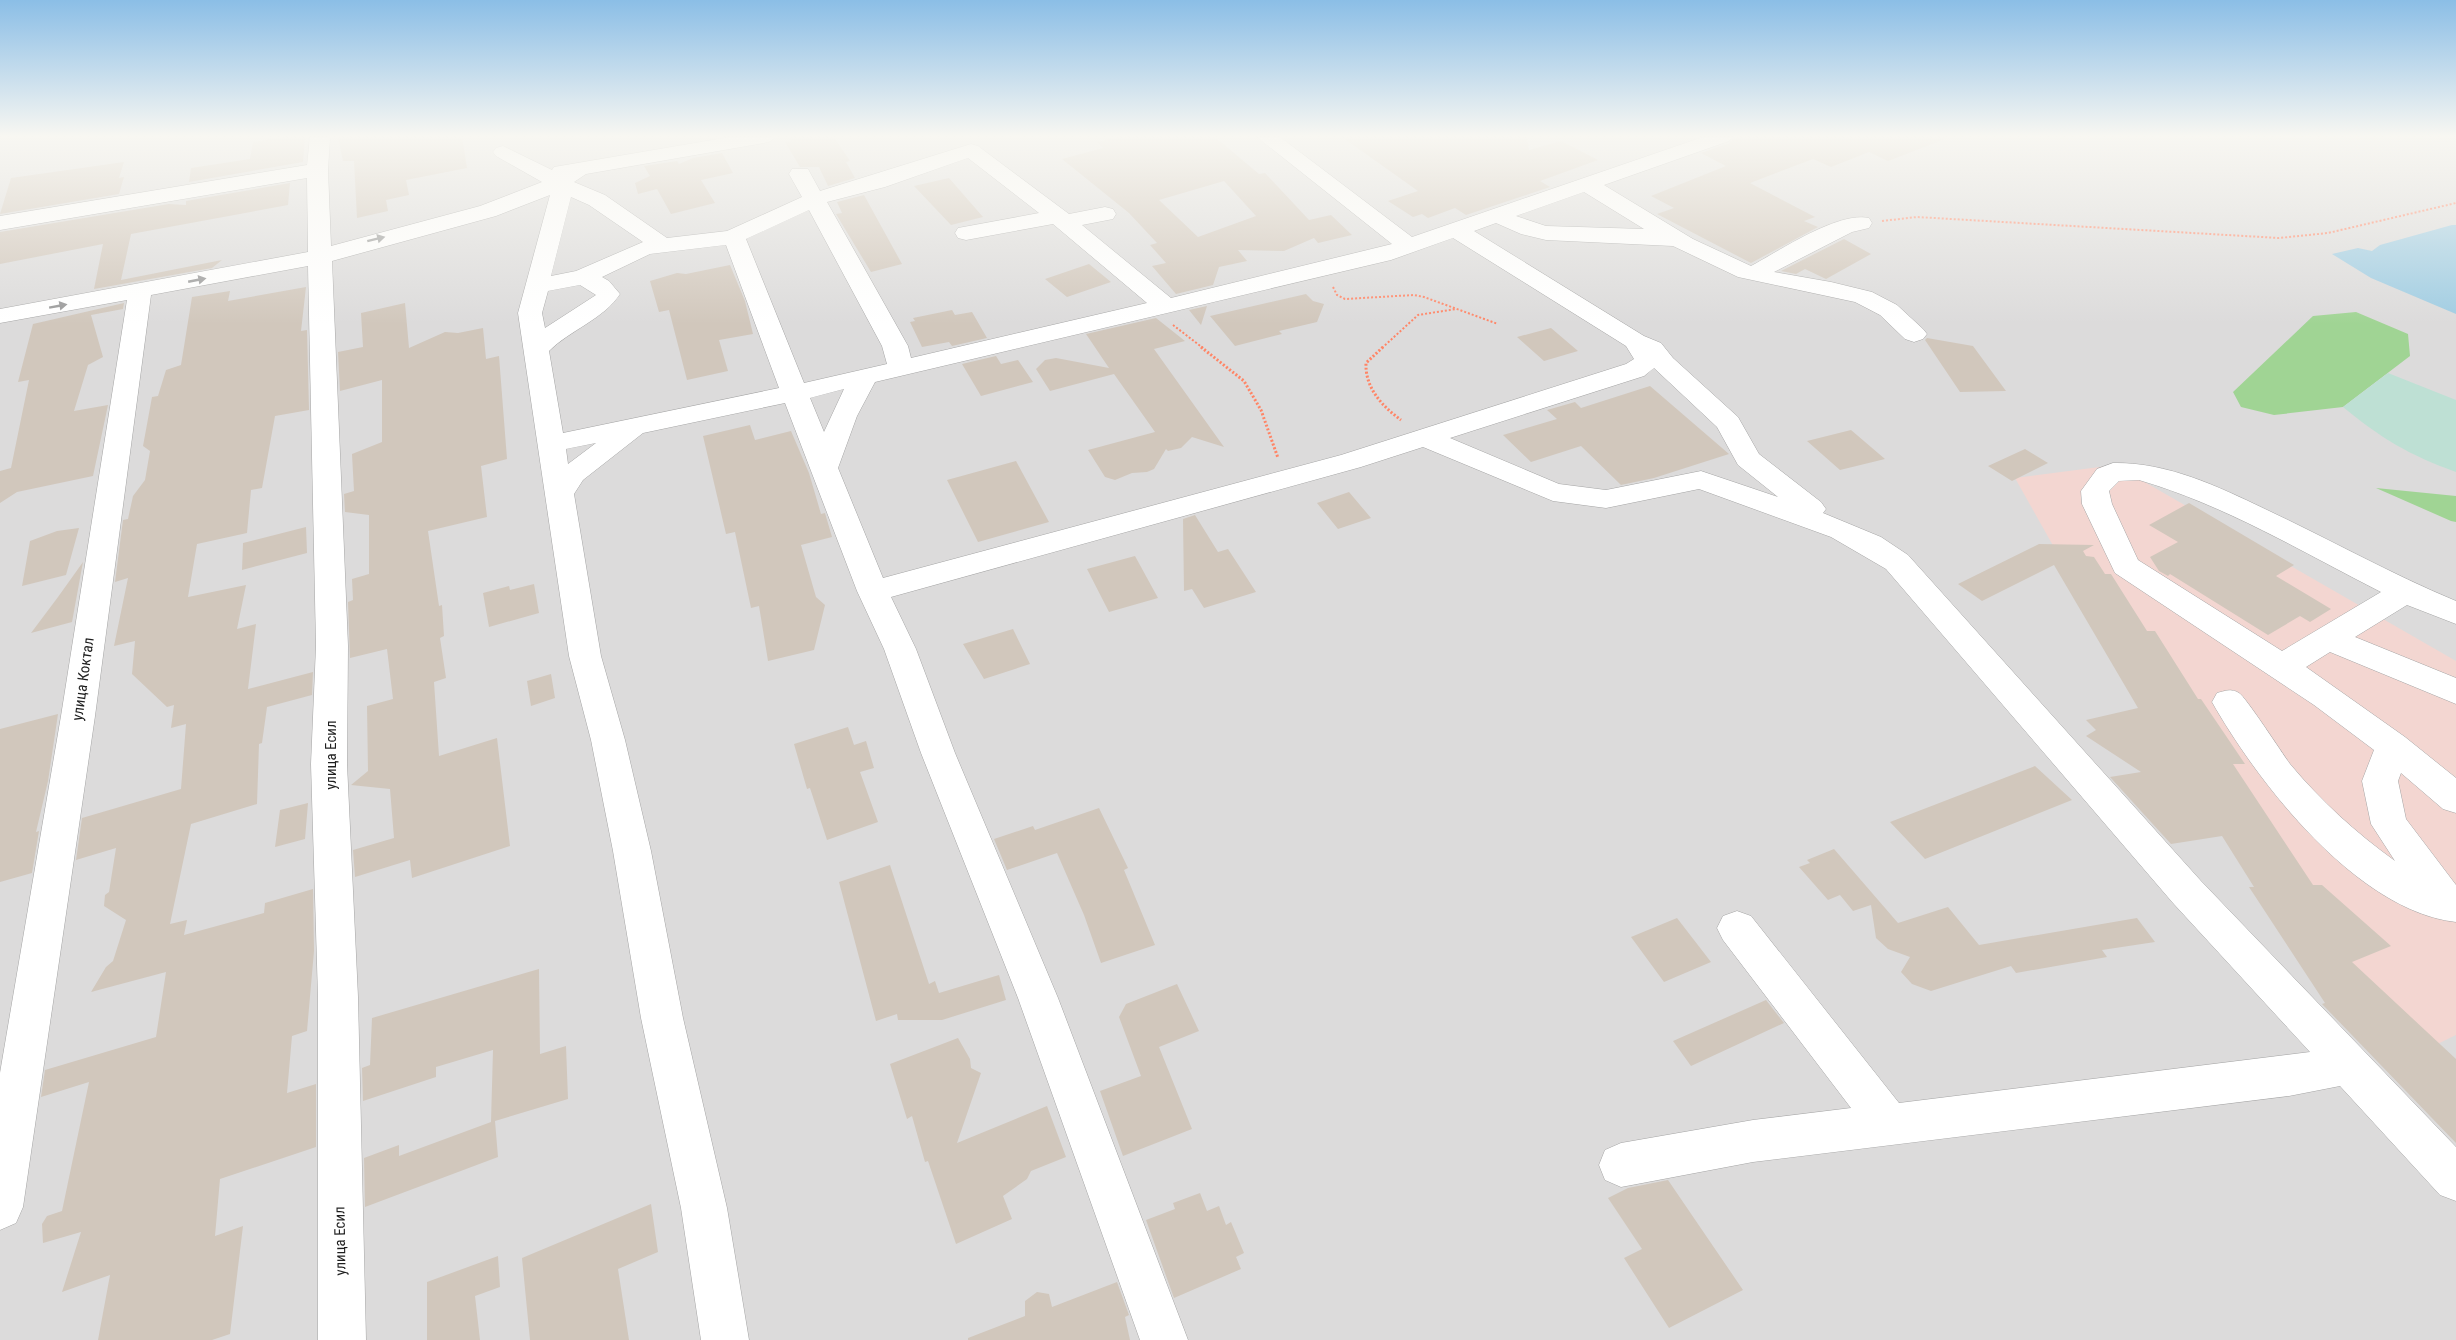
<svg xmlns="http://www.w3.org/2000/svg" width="2456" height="1340" viewBox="0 0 2456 1340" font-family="'Roboto Condensed',sans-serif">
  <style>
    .residential { fill: #dcdbdb }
    .commercial { fill: #f3d6d1 }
    .forest { fill: #a0d494 }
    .wetland { fill: #bee0d4 }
    .water { fill: #9fcce2 }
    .building { fill: #d1c7bc; fill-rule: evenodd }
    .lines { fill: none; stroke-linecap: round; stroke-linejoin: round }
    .minor-casing { stroke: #a5a5a5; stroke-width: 1 }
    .path-far1 { stroke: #ff8566; stroke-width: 2; stroke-dasharray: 2 2; stroke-linecap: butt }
    .path { stroke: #ff8566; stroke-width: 3; stroke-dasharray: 2 2; stroke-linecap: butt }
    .minor { fill: #fff; fill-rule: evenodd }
    .oneway { fill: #9a9a9a }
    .labels { text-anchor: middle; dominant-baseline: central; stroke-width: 6; stroke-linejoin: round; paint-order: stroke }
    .street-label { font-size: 15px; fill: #1e1e1e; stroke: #fff }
  </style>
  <rect width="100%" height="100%" fill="#f0ede3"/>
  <path class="residential" d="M0,137H2456V1340H0Z"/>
  <path class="commercial" d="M2115,465L2456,661V1035L2390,1067L2137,695L2015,478Z"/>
  <path class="forest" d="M2356,312L2408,334L2410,356L2343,407L2274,415L2241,407L2233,392L2313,316Z
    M2376,488L2456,496V522L2451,521Z"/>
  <path class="wetland" d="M2388,373L2456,400V472C2409,455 2382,439 2343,407Z"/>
  <path class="water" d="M2452,225H2456V314L2371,278L2332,254L2358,248L2372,251L2380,245Z"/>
  <path class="building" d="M285,137H305L303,162L189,182L191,168L250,159L253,142Z
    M338,137H462L467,168L406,180L409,195L386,200L388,211L357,218L354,161H343Z
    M789,137H834L850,161L846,162L855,178L828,186L819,167H800L785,142L791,141Z
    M1119,137H1215L1259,174L1265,173L1309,220L1331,215L1352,235L1318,243L1314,238L1284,251L1238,250L1247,261L1219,267L1213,285L1176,294L1152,266L1166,263L1150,245L1157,243L1129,213L1062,159L1103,148L1097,142ZM1224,181L1256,216L1198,237L1159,200Z
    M1342,137H1527L1529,150L1561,141L1598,160L1540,181L1550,187L1466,215L1455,208L1428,218L1422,214L1413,217L1388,201L1418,191Z
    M1734,137H1945V139L1888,161L1869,152L1831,167L1813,159L1750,183L1815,217L1804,221L1818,227L1751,263L1657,214L1674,208L1651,196L1726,166L1701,153L1730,143Z
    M722,153L733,173L701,180L715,203L671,214L657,189L638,194L635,183L650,176L644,166L677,161L679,164L693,158Z
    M124,162L119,178L124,177L119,194L0,214L11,178Z
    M949,178L983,217L951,225L914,186Z
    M290,183L288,205L131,234L121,280L222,260L212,268L94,289L103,244L0,264V232L169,204L186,205V201Z
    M864,195L902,264L871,272L836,214L842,213L837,202Z
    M1844,239L1871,254L1826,279L1805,269L1796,274L1781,271Z
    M1089,264L1111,282L1067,297L1045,279Z
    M730,265L745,301L753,334L719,340L728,371L687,380L669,310L659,312L650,281L677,273L686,274Z
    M306,287L301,331L307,330L309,410L275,416L262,488L251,490L247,533L197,544L188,597L246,585L237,629L256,624L248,689L313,672L312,695L267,707L262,743L259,744L257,804L191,824L170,924L187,920L184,935L264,913L265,903L313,889L314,951L307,1031L292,1036L287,1093L316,1084V1147L220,1179L215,1236L243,1226L230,1334L212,1340H98L110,1275L62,1292L81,1232L43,1243L42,1224L47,1216L62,1211L89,1082L41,1097L45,1070L156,1037L166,972L91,992L106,967L113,961L126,920L104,906L105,895L109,892L116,848L76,860L82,818L181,789L186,724L171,728L174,705L167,707L132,674L135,641L114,646L128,578L115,582L123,520L128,519L133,496L145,480L150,451L143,446L152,397L158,396L166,370L181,365L192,297L230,291L228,301Z
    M1306,294L1313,301L1324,304L1317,322L1279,331L1282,334L1235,346L1210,316Z
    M124,303L123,309L91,315L103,357L88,365L74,411L108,405L93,476L17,492L0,503V471L11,468L29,380L18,382L33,324Z
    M405,303L409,348L445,332L458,333L483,328L486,359L499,356L507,459L481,466L487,517L428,531L439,606L442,605L444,636L440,638L446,678L434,682L439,756L497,738L510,846L412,878L410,860L355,877L353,850L394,838L390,789L351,785L368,771L367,706L393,699L387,649L350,658L348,602L353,600L352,579L369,574V515L345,512L344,494L354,491L352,454L382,442V380L340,391L338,352L363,347L361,313Z
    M1207,306L1201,325L1189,310Z
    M952,310L955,315L972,312L987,338L952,346L949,342L922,347L910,322L915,321L913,318Z
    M1156,318L1185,341L1154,349L1224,447L1192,437L1181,448L1168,451L1166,449L1154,469L1147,472L1132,473L1115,480L1105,477L1088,450L1155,432L1114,374L1050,391L1036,369L1045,360L1056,358L1109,368L1086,334Z
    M1551,328L1578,351L1544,361L1517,337Z
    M1927,338L1973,346L2006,391L1960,392L1925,340Z
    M996,356L1001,364L1018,360L1033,382L981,396L962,364Z
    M1650,386L1729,454L1654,478L1621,485L1581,446L1531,462L1503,435L1557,419L1547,410L1575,402L1581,408Z
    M750,425L755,440L791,431L809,473L821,514L825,513L832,537L801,545L816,597L825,605L814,650L768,661L759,606L751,608L735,532L726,534L703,436Z
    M1851,430L1885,459L1840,470L1807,441Z
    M2025,449L2048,463L2012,481L1988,466Z
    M1016,461L1049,522L978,542L947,480Z
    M1349,492L1371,518L1338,529L1317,503Z
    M2189,503L2294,565L2276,576L2331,609L2310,622L2300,616L2268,635L2170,574L2168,576L2159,571L2150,557L2178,542L2149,525Z
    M1195,515L1218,552L1228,549L1256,592L1204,608L1192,589L1184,591L1183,519Z
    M306,527L307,553L242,570L243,543Z
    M79,528L66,575L22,586L30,541L57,531Z
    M2039,544L2094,545L2083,551L2086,556L2094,557L2105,574H2111L2147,631H2155L2198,699H2201L2245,764H2233L2313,885H2322L2391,946L2352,962L2456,1059V1143L2322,1004L2325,1003L2249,887H2254L2222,836L2171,844L2110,777L2141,772L2086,736L2096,730L2086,720L2138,708L2054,565L1982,601L1958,584Z
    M1135,556L1158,598L1109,612L1087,569Z
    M83,562L72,622L31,633L58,597Z
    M534,584L539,613L489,627L483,593L509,586L510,590Z
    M1013,629L1030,664L984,679L963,644Z
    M551,674L555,698L531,706L527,681Z
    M58,714L48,781L36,832L39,831L32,873L0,882V729Z
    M848,727L854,745L866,741L874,768L860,772L878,822L827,840L810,788L807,789L794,744Z
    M2035,766L2072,800L1925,859L1890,822Z
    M308,803L305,839L275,847L280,810Z
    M1099,808L1128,868L1124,870L1155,945L1101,963L1084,915L1057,853L1007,870L994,839L1033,826L1035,830Z
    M1834,849L1898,923L1948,907L1979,945L2137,918L2155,942L2102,950L2107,957L2016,973L2011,966L1931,991L1912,984L1901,972L1910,957L1888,949L1876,938L1871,905L1853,911L1840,895L1828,900L1799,867L1810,863L1807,860Z
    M890,865L929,984L935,981L939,993L999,975L1006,1000L942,1020H898L897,1014L876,1021L839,882Z
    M1677,918L1711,962L1664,982L1631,937Z
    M539,969L540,1054L566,1046L568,1099L495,1121L498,1157L365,1207L364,1158L399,1145V1156L491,1122L493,1050L436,1067V1077L363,1101L362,1068L370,1065L372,1018Z
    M1177,984L1199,1031L1159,1047L1192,1129L1123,1156L1100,1091L1141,1076L1119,1017L1126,1004Z
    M1766,1000L1784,1023L1691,1066L1673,1041Z
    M958,1038L970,1059L971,1068L981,1073L957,1143L1047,1106L1066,1157L1031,1171L1027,1179L1003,1196L1012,1219L956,1244L928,1161L925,1162L912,1116L907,1119L890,1064Z
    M1668,1180L1743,1290L1669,1328L1624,1258L1642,1249L1608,1198L1628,1188Z
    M1200,1193L1207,1211L1219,1206L1226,1225L1231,1222L1244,1253L1236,1257L1241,1269L1174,1298L1146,1220L1175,1209L1173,1203Z
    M651,1204L658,1252L618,1269L629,1340H530L522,1258Z
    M498,1256L500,1287L475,1296L480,1340H427V1282Z
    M1117,1282L1129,1315L1125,1317L1130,1340H968V1338L1025,1316V1301L1037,1292L1049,1294L1052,1307Z"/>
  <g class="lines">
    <defs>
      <path id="minor" d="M310,137H330L328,170L331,246L480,206L542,182L496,156L493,152L496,148L503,146L552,170L554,167L730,137H774L771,141L764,143L586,174L574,182L605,195L667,238L727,231L802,197L789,174L792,169H808L820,191L971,144L978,146L1069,214L1105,207L1113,209L1116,214L1113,219L1082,225L1171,298L1392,244L1257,137H1280L1412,237L1703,137H1732L1729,141L1604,185L1693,239L1751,266C1779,251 1838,211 1869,218L1872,223L1869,228L1852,232L1774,272L1831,282L1872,292L1897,305L1923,329L1927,334L1923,339L1914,342L1905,339L1880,315L1855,302L1738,277L1673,246L1546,240L1521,234L1496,223L1474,231L1644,336L1661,343L1673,358L1738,417L1759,454L1821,502L1826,509L1823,513L1881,537L1908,555L2201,881L2456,1147V1201L2440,1195L2340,1086L2289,1096L1753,1162L1621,1187L1605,1180L1599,1165L1605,1150L1621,1143L1753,1120L1851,1108L1723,940L1717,928L1723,916L1737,911L1751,916L1899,1103L2310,1052L2173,903L1886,569L1831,537L1699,489L1606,508L1553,501L1423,447L1361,467L891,597L916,649L955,753L1058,998L1188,1340H1140L1018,998L921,753L884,649L857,591L785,403L643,433L583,480L574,494L601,656L625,740L651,851L683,1018L727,1208L749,1340H701L681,1208L641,1018L613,851L591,740L569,656L518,313L550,195L496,216L332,261L348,646L347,764L358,997L366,1340H318V997L311,764L316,646L308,266L151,295L95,716L23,1207L16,1223L0,1230V1073L61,716L127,300L0,323V309L308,252L307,178L0,230V216L307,165ZM968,158L1039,213L958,228L955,233L958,238L966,240L1053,224L1147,303L911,358L908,346L827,202L885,187ZM1584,192L1644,229L1546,226L1516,216ZM571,197L589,205L643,242L576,271L551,276ZM809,210L882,346L887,364L804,383L746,239ZM1453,238L1626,346L1634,359L1626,364L1341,455L883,578L838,468L857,416L875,382L1391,260ZM726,245L779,388L563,433L549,351C570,330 604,319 620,294L609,281L602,277L650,254ZM580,285L596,295L545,328L542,313L548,291ZM1654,368L1717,427L1738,465L1778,497L1701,471L1606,490L1559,484L1450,438L1644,376ZM844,389L824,432L810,398ZM596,443L568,464L566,449Z
        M2113,463C2167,462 2217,486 2265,509C2329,539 2391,574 2456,601V624L2407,605L2355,637L2456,678V704L2330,652L2306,667L2405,737L2456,778V813L2443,809L2401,773L2398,781L2406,819L2456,885V922C2357,911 2258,783 2212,702L2217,693C2225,691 2231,688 2239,693C2245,696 2282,753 2290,764C2321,801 2356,833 2395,861L2371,824L2362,781L2374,750L2314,705L2115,573L2082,504L2081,491L2097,469ZM2139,480C2225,505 2302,552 2381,592L2282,651L2138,560L2112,504L2109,491L2119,481Z"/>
    </defs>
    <use href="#minor" class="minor-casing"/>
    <path class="path-far1" d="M1882,221L1917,217L2279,238L2328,233L2456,203
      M1333,287L1337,295L1345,299L1414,295L1424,297L1498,324
      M1173,325L1203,348
      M1382,348L1418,315L1456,309"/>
    <path class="path" d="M1201,347L1244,381L1261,410L1278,458
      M1383,347L1366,363C1365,388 1382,406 1401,420"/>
    <use href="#minor" class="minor"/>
  </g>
  <defs><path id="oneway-solid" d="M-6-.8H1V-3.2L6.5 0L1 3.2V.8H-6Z" transform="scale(1.5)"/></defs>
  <g class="oneway">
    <use href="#oneway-solid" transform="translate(376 239) rotate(-14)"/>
    <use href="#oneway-solid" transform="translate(197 280) rotate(-11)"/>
    <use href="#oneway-solid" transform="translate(58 306) rotate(-10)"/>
  </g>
  <linearGradient id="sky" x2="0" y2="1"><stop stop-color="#8bbee6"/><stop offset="0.42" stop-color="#f8f7f2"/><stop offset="1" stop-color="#f8f7f2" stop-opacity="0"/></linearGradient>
  <rect width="2456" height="324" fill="url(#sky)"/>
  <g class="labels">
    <g class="street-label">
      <text transform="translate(83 679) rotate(-82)">улица Коктал</text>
      <text transform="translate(331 755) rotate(-90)">улица Есил</text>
      <text transform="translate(340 1241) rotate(-91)">улица Есил</text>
    </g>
  </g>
</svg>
